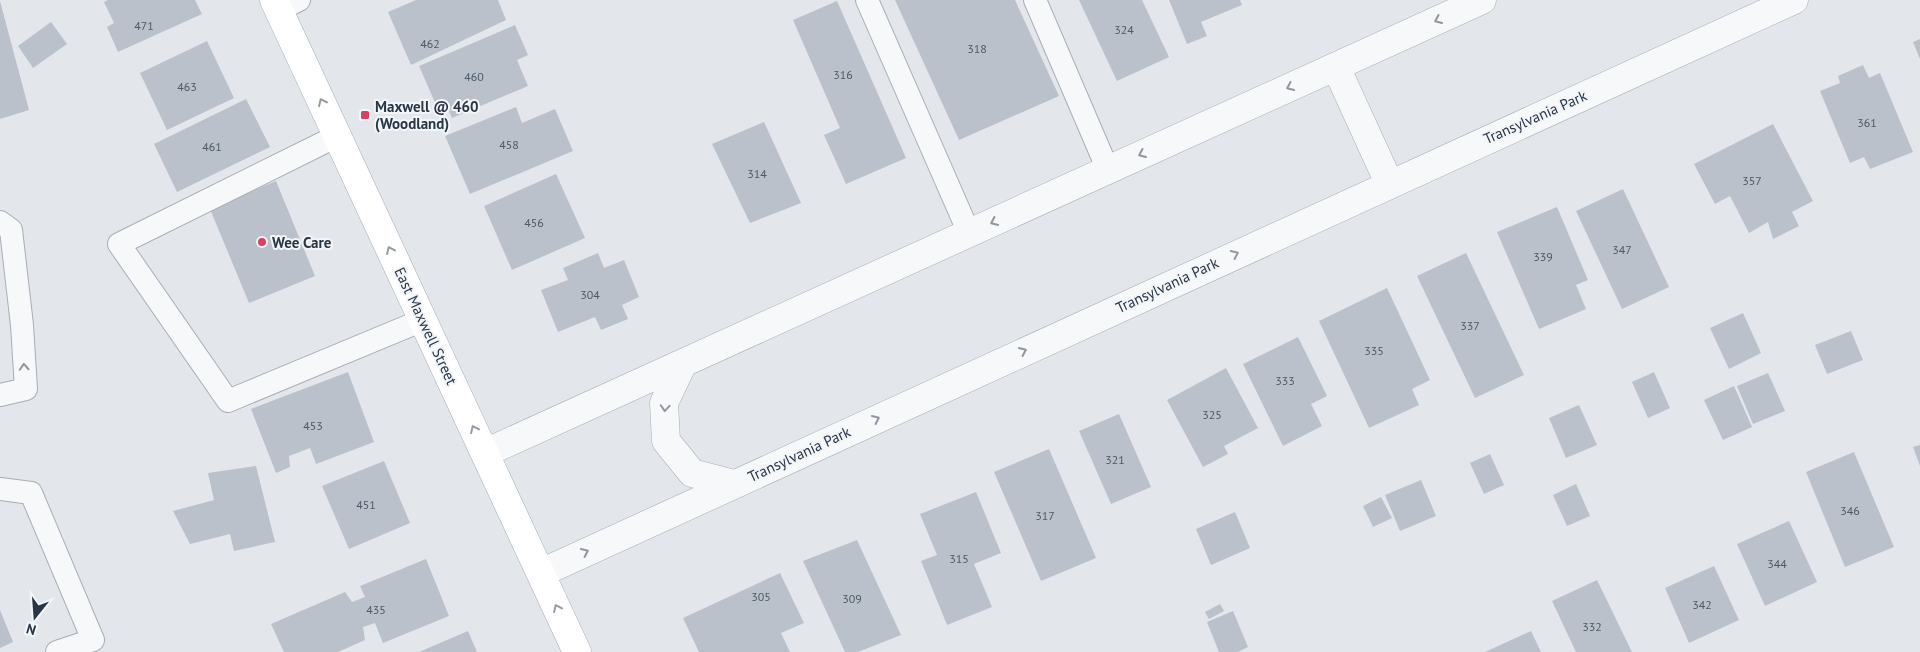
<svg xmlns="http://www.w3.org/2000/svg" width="1920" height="652" viewBox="0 0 1920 652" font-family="'PT Sans',sans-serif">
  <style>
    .building { fill: #bac1ca }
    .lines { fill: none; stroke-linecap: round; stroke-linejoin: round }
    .service-casing { stroke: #a7aeb7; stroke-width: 24 }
    .minor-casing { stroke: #a7aeb7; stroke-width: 29 }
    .primary-casing { stroke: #a1acb9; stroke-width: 29 }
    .service { stroke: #f6f8fa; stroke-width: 22 }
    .minor { stroke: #f6f8fa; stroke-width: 28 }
    .primary { stroke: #fff; stroke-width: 28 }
    .oneway { stroke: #9097a0 }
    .oneway2 { stroke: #949aa2 }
    .poi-dot { fill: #d84163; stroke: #f3f6f9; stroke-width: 2 }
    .labels { text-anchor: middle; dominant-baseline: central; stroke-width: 4; stroke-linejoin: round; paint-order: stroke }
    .number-label { font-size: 12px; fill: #4d5967 }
    .poi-label { font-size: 15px; font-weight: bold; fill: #293646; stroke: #f3f6f9; text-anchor: start }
    .street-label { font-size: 15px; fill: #293646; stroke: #f3f6f9 }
  </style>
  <rect width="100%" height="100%" fill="#e3e7ec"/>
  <path class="building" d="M108,0H195L202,14L118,52L107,27L114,23L104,2Z
    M416,0H498L506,20L411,65L388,12Z
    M895,0H1015L1059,96L959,140Z
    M1079,0H1142L1169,57L1117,81Z
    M1169,0H1240L1242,5L1201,22L1207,36L1187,44Z
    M0,1L29,110L0,119Z
    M837,1L906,158L846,184L824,135L840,128L793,20Z
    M51,22L67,44L33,68L18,46Z
    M515,25L528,55L517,60L528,86L452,118L446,104L437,107L419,66Z
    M1920,39V59L1913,42Z
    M207,41L234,98L167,130L140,73Z
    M1863,65L1869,78L1880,73L1913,152L1870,169L1864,157L1850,163L1820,91L1840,83L1838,76Z
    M246,99L270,147L177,192L154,144Z
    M516,107L522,123L555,109L573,151L470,194L445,136Z
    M764,122L801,203L750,223L712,144Z
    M1773,124L1813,201L1792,212L1799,226L1773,239L1768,222L1749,233L1730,196L1715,204L1694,164Z
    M556,174L585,238L512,270L484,206Z
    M276,181L315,276L249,303L210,209Z
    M1623,189L1669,287L1622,309L1576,211Z
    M1557,207L1588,280L1576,285L1586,309L1539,329L1497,232Z
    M598,253L604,268L624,260L639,297L622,305L628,319L601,330L595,317L558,332L541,290L568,280L563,268Z
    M1466,253L1524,375L1475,398L1417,276Z
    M1387,288L1430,380L1412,389L1419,405L1369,428L1319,321Z
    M1743,313L1761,353L1729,369L1710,328Z
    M1851,331L1863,360L1827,374L1815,345Z
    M1298,337L1327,396L1311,404L1322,426L1283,446L1243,364Z
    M1226,368L1258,428L1224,446L1228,454L1203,467L1167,400Z
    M348,372L374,442L316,464L310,448L289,456L290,467L276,473L251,409Z
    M1654,372L1670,408L1648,418L1632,382Z
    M1768,373L1785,411L1753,424L1737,386Z
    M1734,386L1752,427L1723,440L1704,400Z
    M1579,405L1597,445L1566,458L1549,418Z
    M1119,414L1151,487L1111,504L1079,431Z
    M1920,445V466L1913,447Z
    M1049,449L1096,558L1041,581L994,472Z
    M1854,452L1894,547L1845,567L1806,472Z
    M1490,454L1504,485L1484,494L1470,463Z
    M384,461L410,523L349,549L322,486Z
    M256,466L275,542L234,551L230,534L190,544L173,511L214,500L208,473Z
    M1421,480L1436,516L1400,531L1385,495Z
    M1576,484L1590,516L1567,526L1553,495Z
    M976,492L1001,553L974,564L992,607L947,625L921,561L937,555L920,514Z
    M1381,497L1392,518L1373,527L1363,506Z
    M1235,512L1250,548L1211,565L1196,529Z
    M1789,521L1817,582L1765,606L1737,544Z
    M857,540L901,635L858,652H845L803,561Z
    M426,559L449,616L383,643L375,623L363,627L365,640L338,652H284L271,624L345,592L352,602L365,597L360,586Z
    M1714,566L1739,620L1689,643L1665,588Z
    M780,573L804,623L781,633L790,652H699L683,618Z
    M1597,580L1632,652H1576L1552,601Z
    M1220,604L1224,611L1209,619L1205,612Z
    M0,610L13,642L0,648Z
    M1233,611L1248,647L1238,652H1219L1207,622Z
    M468,631L477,652H419Z
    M1531,631L1541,652H1485Z"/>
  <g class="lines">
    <defs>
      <path id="service" d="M867,0L969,233
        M1035,0L1108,170
        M279,10L299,0
        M337,136L119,244L228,401L423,320
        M0,222L11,230L22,325L26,389L0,395
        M0,489L31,493L93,640L57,652"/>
      <path id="minor" d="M1336,67L1389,183
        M683,363L664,403L666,441L692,473L734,484
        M485,453L1482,0
        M541,573L1794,0"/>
      <path id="primary" d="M274,0L577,652"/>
    </defs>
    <use href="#service" class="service-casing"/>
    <use href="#minor" class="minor-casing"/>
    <use href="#primary" class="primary-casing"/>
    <use href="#service" class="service"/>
    <use href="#minor" class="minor"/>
    <use href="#primary" class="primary"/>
  </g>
  <defs><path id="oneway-chevron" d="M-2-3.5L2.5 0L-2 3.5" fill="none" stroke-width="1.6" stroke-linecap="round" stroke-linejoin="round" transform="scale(1.25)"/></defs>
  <g class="oneway">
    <use href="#oneway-chevron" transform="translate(1438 20) rotate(156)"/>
    <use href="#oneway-chevron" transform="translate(1290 87) rotate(156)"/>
    <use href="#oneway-chevron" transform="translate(1142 154) rotate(156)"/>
    <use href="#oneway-chevron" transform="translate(994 222) rotate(155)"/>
    <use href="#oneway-chevron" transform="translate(1235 254) rotate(-25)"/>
    <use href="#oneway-chevron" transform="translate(1023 351) rotate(-25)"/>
    <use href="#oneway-chevron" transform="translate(24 367) rotate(-93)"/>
    <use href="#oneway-chevron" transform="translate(665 408) rotate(94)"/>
    <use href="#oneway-chevron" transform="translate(876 419) rotate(-25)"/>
    <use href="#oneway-chevron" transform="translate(585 552) rotate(-25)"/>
  </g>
  <g class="oneway2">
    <use href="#oneway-chevron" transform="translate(322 102) rotate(-115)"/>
    <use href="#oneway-chevron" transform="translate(390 250) rotate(-115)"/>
    <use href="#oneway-chevron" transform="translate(474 429) rotate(-115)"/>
    <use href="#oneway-chevron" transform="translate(557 608) rotate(-115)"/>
  </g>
  <g class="poi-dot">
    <rect x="360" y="110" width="10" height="10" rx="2.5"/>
    <circle cx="262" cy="242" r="5"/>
  </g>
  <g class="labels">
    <g class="number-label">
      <text x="144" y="25">471</text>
      <text x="1124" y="29">324</text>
      <text x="430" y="43">462</text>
      <text x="977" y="48">318</text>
      <text x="843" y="74">316</text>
      <text x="474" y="76">460</text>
      <text x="187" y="86">463</text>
      <text x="1867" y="122">361</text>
      <text x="509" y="144">458</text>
      <text x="212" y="146">461</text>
      <text x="757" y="173">314</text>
      <text x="1752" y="180">357</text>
      <text x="534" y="222">456</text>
      <text x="1622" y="249">347</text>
      <text x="1543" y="256">339</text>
      <text x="590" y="294">304</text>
      <text x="1470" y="325">337</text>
      <text x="1374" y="350">335</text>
      <text x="1285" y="380">333</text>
      <text x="1212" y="414">325</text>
      <text x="313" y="425">453</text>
      <text x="1115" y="459">321</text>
      <text x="366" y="504">451</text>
      <text x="1850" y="510">346</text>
      <text x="1045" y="515">317</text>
      <text x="959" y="558">315</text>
      <text x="1777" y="563">344</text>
      <text x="761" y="596">305</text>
      <text x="852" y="598">309</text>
      <text x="1702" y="604">342</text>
      <text x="376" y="609">435</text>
      <text x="1592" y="626">332</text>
    </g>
    <g class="poi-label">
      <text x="375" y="106">Maxwell @ 460<tspan x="375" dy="17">(Woodland)</tspan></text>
      <text x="272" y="242">Wee Care</text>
    </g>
    <g class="street-label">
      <text transform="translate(1535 117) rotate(-24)">Transylvania Park</text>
      <text transform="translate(1167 285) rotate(-25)">Transylvania Park</text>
      <text transform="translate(426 326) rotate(65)">East Maxwell Street</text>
      <text transform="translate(799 454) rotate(-25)">Transylvania Park</text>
    </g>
  </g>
  <g transform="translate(35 617) rotate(197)" stroke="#f3f6f9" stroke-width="4" paint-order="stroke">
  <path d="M0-4L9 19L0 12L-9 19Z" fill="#293646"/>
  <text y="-8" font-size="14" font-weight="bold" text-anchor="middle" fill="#293646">N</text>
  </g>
</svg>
